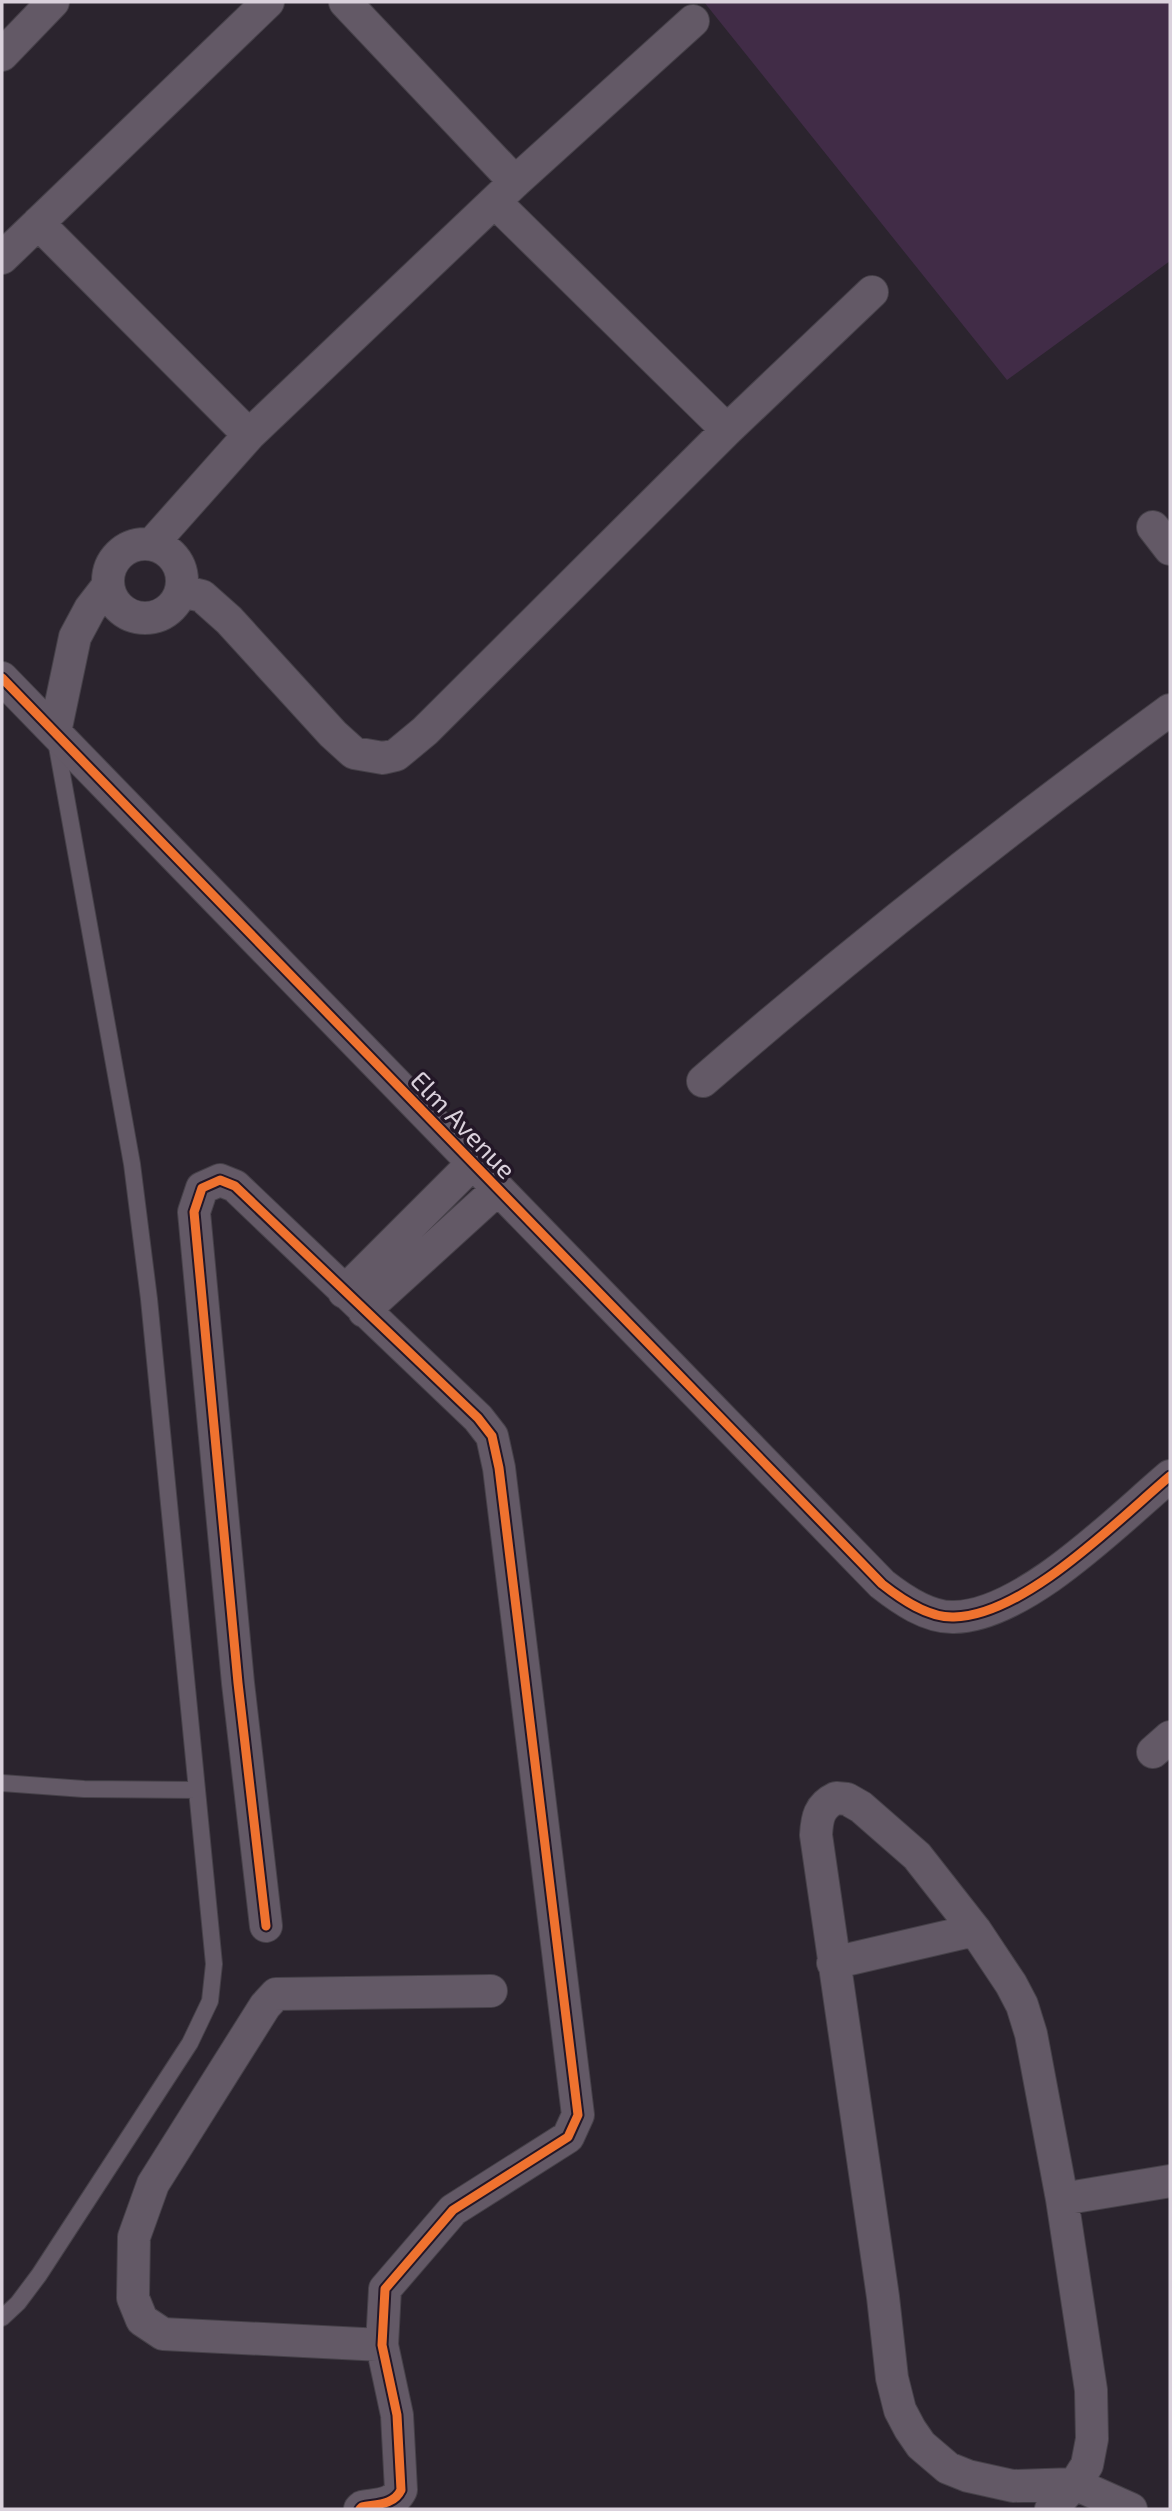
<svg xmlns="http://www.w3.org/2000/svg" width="1172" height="2511" viewBox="0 0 1172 2511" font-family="'Exo 2',sans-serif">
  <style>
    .green { fill: #412c47 }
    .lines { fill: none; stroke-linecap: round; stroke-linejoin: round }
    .service-casing { stroke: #464149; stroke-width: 18 }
    .minor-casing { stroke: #464149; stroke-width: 34 }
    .service { stroke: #635966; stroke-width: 16 }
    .minor { stroke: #635966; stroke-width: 32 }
    .cycleway-casing { stroke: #231727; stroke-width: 13 }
    .cycleway { stroke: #ef722f; stroke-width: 9 }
    .labels { text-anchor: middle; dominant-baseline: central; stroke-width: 7; stroke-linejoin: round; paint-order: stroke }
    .street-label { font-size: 26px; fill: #dad1dc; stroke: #231727 }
  </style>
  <rect width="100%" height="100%" fill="#2b242e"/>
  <path class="green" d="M704,2H1170V261L1007,380Z"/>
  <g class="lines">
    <defs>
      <path id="service" d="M2,1783L84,1789L197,1790
        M2,2318L18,2303L39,2275L190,2043L210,2001L214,1964L149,1299L132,1164L56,741"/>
      <path id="minor" d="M345,2L515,182
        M2,55L53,2
        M495,202L727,430
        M38,223L249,435
        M2,258L268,2
        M1153,527L1170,549
        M108 581a37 37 0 1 1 74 0a37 37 0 1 1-74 0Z
        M152,544L249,435L515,182L693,21
        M181,591L202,596L229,620L333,734L354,753L383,758L396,755L425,731L727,430L872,292
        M2,678L882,1584C901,1599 928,1618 954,1617C1024,1616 1118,1520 1170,1476
        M55,732L75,637L90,609L107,587
        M703,1081C854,950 1010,827 1170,710
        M344,1292L473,1163
        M364,1311L497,1190
        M1153,1752L1170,1737
        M836,1798L847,1799L861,1807L917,1856L975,1930L1011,1984L1022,2005L1031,2034L1062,2199L1091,2390L1092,2439L1087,2465L1075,2484L1013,2486L968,2476L948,2468L921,2445L910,2429L900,2410L892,2378L883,2297L816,1835C817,1818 819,1806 836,1798Z
        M266,1926L238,1683L194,1212L202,1188L220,1180L235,1186L478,1418L492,1436L499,1468L578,2115L568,2137L453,2210L385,2289L382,2345L397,2415L401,2490C394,2505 377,2504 362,2507L360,2509
        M833,1963L975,1930
        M1062,2199L1170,2181
        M382,2345L163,2334L142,2320L133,2298L134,2237L153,2184L265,2006L276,1994L491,1991
        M1051,2509L1075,2484L1131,2509"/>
    </defs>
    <use href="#service" class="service-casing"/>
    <use href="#minor" class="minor-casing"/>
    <use href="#service" class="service"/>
    <use href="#minor" class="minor"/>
    <defs>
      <path id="cycleway" d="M2,678L882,1584C901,1599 928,1618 954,1617C1024,1616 1118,1520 1170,1476
        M266,1926L238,1683L194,1212L202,1188L220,1180L235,1186L478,1418L492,1436L499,1468L578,2115L568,2137L453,2210L385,2289L382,2345L397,2415L401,2490C394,2505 377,2504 362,2507L360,2509"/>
    </defs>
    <use href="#cycleway" class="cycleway-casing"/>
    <use href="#cycleway" class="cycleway"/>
  </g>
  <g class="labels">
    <g class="street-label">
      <text transform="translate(464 1124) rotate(46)">Elm Avenue</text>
    </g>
  </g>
  <rect width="1172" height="2511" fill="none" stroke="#dad1dc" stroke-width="7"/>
</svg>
